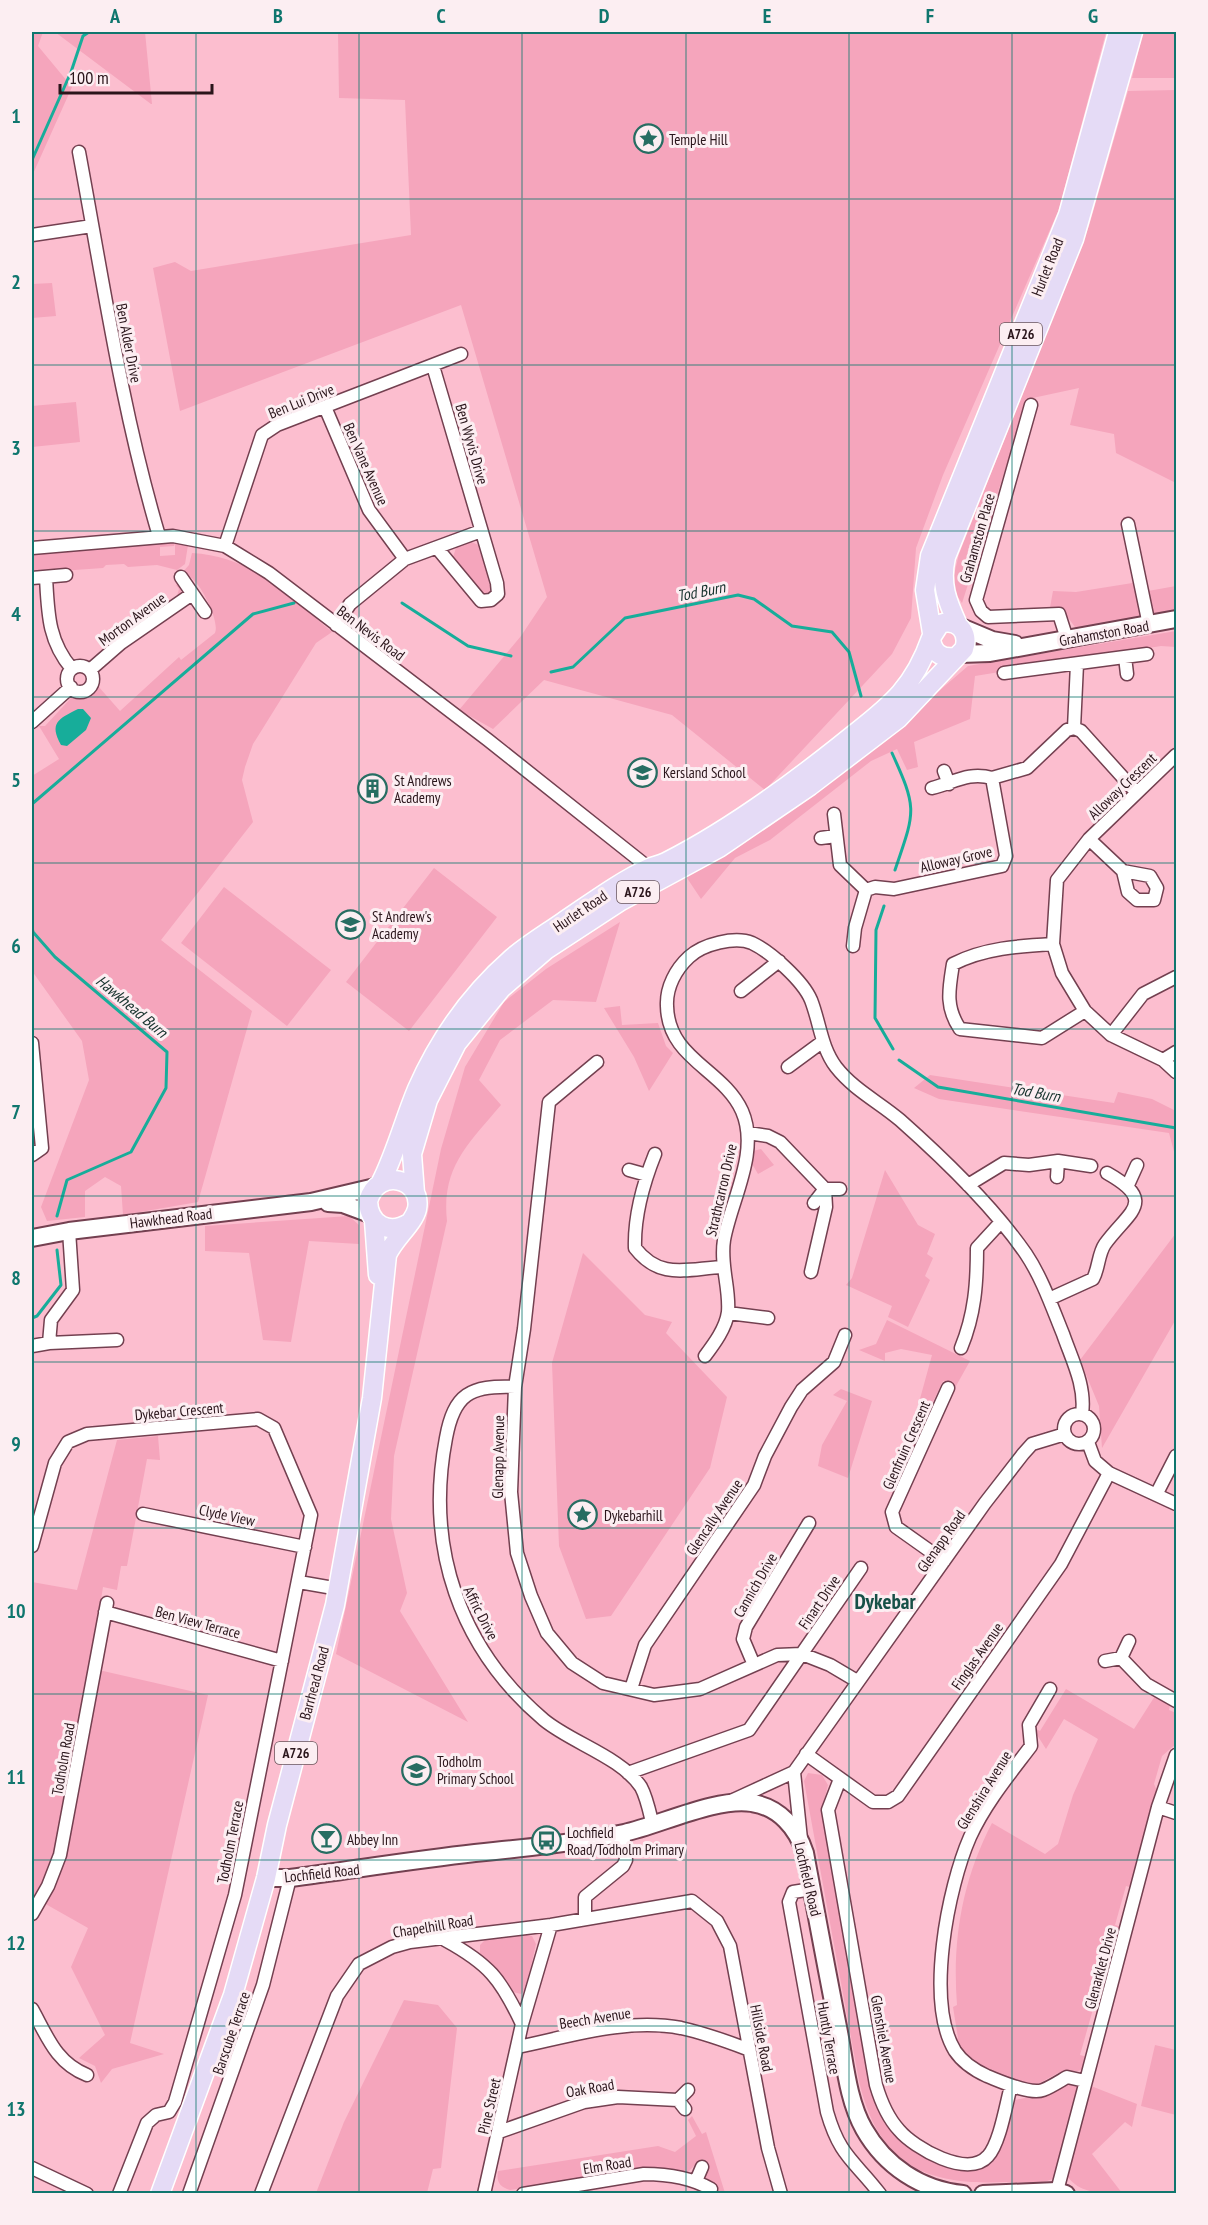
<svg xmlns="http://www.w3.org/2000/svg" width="1208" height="2225" viewBox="0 0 1208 2225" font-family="'PT Sans Narrow',sans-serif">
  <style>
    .green { fill: #f5a5bc }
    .water { fill: #17ad9a }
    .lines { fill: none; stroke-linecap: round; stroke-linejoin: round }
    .stream { stroke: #17ad9a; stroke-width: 3 }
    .street-casing { stroke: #734050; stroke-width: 15 }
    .secondary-casing { stroke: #734050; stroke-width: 20 }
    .primary-casing { stroke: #fff; stroke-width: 21 }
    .street { stroke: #fff; stroke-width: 12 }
    .secondary { stroke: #fff; stroke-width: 16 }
    .primary { stroke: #e5dbf6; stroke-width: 18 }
    .grid { fill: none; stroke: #0f766e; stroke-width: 1.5; stroke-opacity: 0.55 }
    .labels { text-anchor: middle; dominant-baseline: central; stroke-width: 6; stroke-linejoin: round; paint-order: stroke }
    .shield { fill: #fceef2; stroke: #69565c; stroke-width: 1.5 }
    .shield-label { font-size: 14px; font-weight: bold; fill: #2a151b }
    .poi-label { font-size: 15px; fill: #2a151b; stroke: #fceef2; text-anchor: start }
    .street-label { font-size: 15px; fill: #2a151b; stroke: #fceef2 }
    .water-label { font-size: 16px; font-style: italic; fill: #16322d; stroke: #fceef2 }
    .district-label { font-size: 21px; font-weight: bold; fill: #175047; stroke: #fceef2 }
    .neatline { fill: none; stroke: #0f766e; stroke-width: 2 }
    .grid-label { font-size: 20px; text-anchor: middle; font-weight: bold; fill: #0f766e }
  </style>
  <rect width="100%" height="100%" fill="#fcbecf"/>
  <path class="green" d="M32,32H43L38,46L72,87L32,176Z
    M55,32H145L152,104H151Z
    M338,32H1106L1059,209L943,475L916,548L911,618L892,654L765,790L672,715L544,680L493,729L459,710L521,636L547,597L461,305L180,411L153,268L175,262L191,271L411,235L405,100L339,98Z
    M1143,32H1176V78H1132Z
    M1176,90V483L1116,453L1114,434L1070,425L1079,388L1028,399L962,603L951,587L959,554L1089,226L1128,91Z
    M52,283L56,316L32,318V284Z
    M76,402L80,442L32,447V406Z
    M176,541L174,546L160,547V556L175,555V544L188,545L185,564L177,570L157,565L128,567L124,564L106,565L103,568L32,573V552Z
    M469,541L481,546L493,585L492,593L485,598L452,560L457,545Z
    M192,553C254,557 287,594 332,632L316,643L253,744L245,767L242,780L253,822L161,940L252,1011L198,1202L123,1215L121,1186L105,1177L85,1191V1217L47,1221L41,1207L89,1080L82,1041L32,971V776L59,759L39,726H45L71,698L86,697L98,686L120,711L179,657L181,660L215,633C220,622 201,583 190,577C187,575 184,575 182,573L189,565Z
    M1145,581L1148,591L1176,586V611L1078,631L1066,615L1049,613L1053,591L1076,592Z
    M179,583L182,595L149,618L144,611L135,617L139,623L137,625L133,618L120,627L125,634L120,639L117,637L121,633L115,626L145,606L151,613L177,596L179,589L176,585Z
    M1176,631V647L1161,646L975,676L970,719L914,742L918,767L907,770L897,749L871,761L770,840L735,858L701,899L685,875L770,826L874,747L968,666Z
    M434,868L497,917L409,1031L346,982Z
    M224,887L331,970L287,1026L181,943Z
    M620,922L596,1002L553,1000L500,1040L479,1080L501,1105C469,1143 441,1167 447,1221L394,1456L391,1519L407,1593L400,1611L468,1722L336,1654L441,1149L465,1067L504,1002L546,969Z
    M620,1006L622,1025L658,1023L666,1046L673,1053L649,1091L634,1057L604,1008Z
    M930,1075L1114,1103L1118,1092L1152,1099L1176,1111V1159L1169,1133L939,1099L914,1088Z
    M761,1149L774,1165L758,1174L751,1162L753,1151Z
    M885,1170L918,1225L935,1234L927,1254L933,1258L925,1276L930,1280L908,1327L888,1317L892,1306L846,1285L852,1278Z
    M349,1216L359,1225V1244L309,1241L291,1342L263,1340L249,1253L205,1251V1226Z
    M1176,1233V1319L1102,1448L1099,1406L1080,1360Z
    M583,1253L645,1315L672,1322L666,1333L727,1397L710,1468L611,1616L586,1619L559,1546L552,1363Z
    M887,1320L970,1361L956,1386L943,1381L892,1486L912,1428L932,1355L901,1349L885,1353V1361L859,1350L876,1344Z
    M841,1389L872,1401L848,1478L818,1466L822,1445L847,1401L833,1395Z
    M158,1436L160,1460L147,1459L127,1566H121L117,1590L103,1587L90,1668L208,1695L130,2043L164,2054L112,2069L101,2083L95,2066L79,2058L105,2035L71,1967L88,1928L35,1898L32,1902V1582L77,1590L117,1440Z
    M1066,1689L1134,1729L1155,1696L1170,1704L1169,1710L1176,1713V1744L1162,1756L1154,1784L1158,1793L1133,1888L1126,1886L1115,1925L1122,1927L1107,1983L1101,1981L1080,2055L1087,2057L1083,2069L1078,2071H1071L1065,2082L1077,2086V2091L1054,2177L1068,2176L1091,2086L1137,2104L1132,2127L1125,2122L1092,2154L1122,2193C1102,2193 1080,2194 1068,2177C1061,2177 1056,2178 1050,2180C1038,2185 1017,2182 1004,2182C924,2186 878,2163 859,2081L804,1781L808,1773L822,1775L828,1785L822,1810L869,2073L903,2142L914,2151L930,2160L961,2169L987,2166L1000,2147L1011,2105L1014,2106L1015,2100L1035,2096L1064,2082L1070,2072L1058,2073L1036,2085L1026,2086L970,2063L954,2040L958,2038L953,2007L957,2005C952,1940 962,1881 992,1823L1045,1854L1058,1844L1073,1795L1098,1739L1064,1719L1046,1749L1032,1727L1040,1731Z
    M522,1934L532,1936L536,1944L526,1989L521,1994L513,1992L500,1973L480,1954V1945L486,1939Z
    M404,2000L438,2005L457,2028L441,2168L433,2169L427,2193H316L344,2122Z
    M1155,2045L1176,2050V2115L1141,2106Z
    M692,2116L702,2134L706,2132L725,2193H713L705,2178L706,2166L698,2162L687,2173L644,2169L510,2190C500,2187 496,2182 498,2171L658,2146L675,2152L696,2136L688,2120Z"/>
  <path class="water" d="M78,709H83L91,718L86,730L67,746L61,745C49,723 58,719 78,709Z"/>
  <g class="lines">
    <path class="stream" d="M32,160L71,72L83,36L89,32
      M402,603L468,646L511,656
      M551,672L573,667L625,618L738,595L754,599L792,626L832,632L849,652L861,696
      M892,753C918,810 915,811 895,870
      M32,804L253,614L294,603
      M884,906L876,930L875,1018L893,1049
      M32,927L33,932L55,957L167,1052L166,1088L131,1152L67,1180L57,1216
      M899,1060L938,1087L1176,1128
      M32,1318L37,1316L61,1285L57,1250"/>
    <defs>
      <path id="street" d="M79,152C103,281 122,411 159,536
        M32,235L92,226
        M433,366L497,583L498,594L491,600L481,601L437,548
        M1031,405L976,600L981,611L988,617L1059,614L1067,639
        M325,407L369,510L405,559
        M1128,524L1149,625
        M225,546L262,435L277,425L461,354
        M32,548L173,536L225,546L269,573L488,740L649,868
        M46,577C48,613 48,641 72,669
        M181,577L205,612
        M32,578L66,575
        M336,625L350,604L405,559L481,531
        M1125,657L1127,674
        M67 679a13 13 0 1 1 26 0a13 13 0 1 1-26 0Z
        M90,670L121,643L192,594
        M1004,673L1147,654
        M32,722L71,687
        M1074,728L1077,664
        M1176,755L1089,839L1057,880L1053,944L1062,973L1085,1011L1111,1035L1163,1060L1176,1072
        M944,771L949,784
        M932,788C953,783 969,771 992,778
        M834,814L840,865L866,890
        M821,838L836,836
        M1089,839L1123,871L1150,876L1157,888L1154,900H1137L1128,892L1123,871
        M1053,944C1019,946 984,948 953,964C949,989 945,1007 960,1029L1042,1038L1085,1011
        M853,946L855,928L866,890L875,887L894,889L1002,866L1006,856L992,778L1027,768L1067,730L1074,728L1081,731L1136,792
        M741,991L779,961
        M1111,1035L1143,994L1176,977
        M32,1043L42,1148L32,1155
        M1163,1060L1176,1052
        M597,1062L549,1102L524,1329L515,1387L511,1492L517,1553L531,1596L547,1633L572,1663L603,1683L654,1695L700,1689L777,1655L802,1654L830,1665L857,1681
        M788,1067L822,1042
        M748,1133L768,1136L780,1142L825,1189L826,1207L811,1272
        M655,1154C643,1184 634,1216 635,1248C660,1280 686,1269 722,1267
        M629,1170L647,1175
        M1057,1177L1058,1161
        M968,1185L1004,1163L1029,1165L1058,1161L1091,1166
        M1128,1185L1137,1165
        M814,1203L825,1189H840
        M1049,1299L1093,1279C1099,1268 1098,1254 1105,1244C1129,1211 1158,1202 1107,1173
        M728,1313L768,1318
        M49,1343L117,1340
        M32,1346L49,1343L51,1320L73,1290L69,1231
        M961,1348C975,1314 977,1283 977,1248L1000,1223
        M705,1356C714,1344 726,1328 728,1312C730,1288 720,1265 724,1240C731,1200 760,1152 742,1111C723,1069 668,1059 667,1006C666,987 676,969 689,957C703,944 735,936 752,943C771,952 803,981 811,1000C820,1023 821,1047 836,1067C854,1090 879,1102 900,1120C944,1159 993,1206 1026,1254C1042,1278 1052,1307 1063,1334C1072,1360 1086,1386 1082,1414
        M515,1387C470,1385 454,1394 446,1438C425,1547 459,1648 544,1720C572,1743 621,1757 641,1787C647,1798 650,1814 653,1826
        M1064 1429a15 15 0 1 1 30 0a15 15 0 1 1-30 0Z
        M1088,1442L1095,1461L1109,1473L1176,1504
        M1157,1493L1176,1456
        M143,1514L305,1547
        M32,1546L55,1463L68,1442L87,1434L258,1419L274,1428L311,1515L235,1895L175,2102L169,2112L156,2115L147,2123L119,2194
        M944,1561L896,1527L892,1512L948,1388
        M299,1582L339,1589
        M105,1612L282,1661
        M1121,1658L1129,1641
        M1105,1661L1121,1658L1146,1684L1176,1701
        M754,1665L743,1639L746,1627L809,1523
        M631,1689L645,1645L754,1485L765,1456L791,1407L802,1390L834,1362L845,1335
        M1050,1689L1029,1725L1031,1746C1009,1775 985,1804 970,1837C948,1887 925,2002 955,2051C963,2063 974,2070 987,2076C1000,2081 1030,2095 1043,2090C1051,2087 1060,2081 1067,2077L1085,2081
        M806,1754L873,1802H888L898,1796L1061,1564L1109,1473
        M794,1772L985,1503L1023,1454L1032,1444L1065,1434
        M794,1772L801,1839
        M628,1773L749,1730L861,1568
        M840,1779L828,1810L876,2085C881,2102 887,2117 899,2130C914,2148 968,2179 988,2156C1000,2143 1006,2104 1011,2086
        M731,1801L794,1772
        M1158,1807L1176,1813
        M812,1889L793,1892L789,1902L827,2112C840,2157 854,2160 880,2194
        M32,1914L48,1886L60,1855L107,1603
        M585,1919V1897L623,1866L626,1860L623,1833
        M445,1940C489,1964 501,1979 522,2024L484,2194
        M32,2009C47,2036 56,2063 87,2075
        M522,2024L551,1925
        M518,2047C571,2036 626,2018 681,2028C704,2033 726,2041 747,2049
        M678,2100L688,2090
        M499,2132L584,2102L618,2097L678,2100L685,2109
        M32,2168L87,2194
        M696,2181L702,2167
        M1057,2191L1158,1807L1176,1755
        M189,2194L263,1985L290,1878
        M261,2194L337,1996L359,1964L392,1947L410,1942L551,1925L692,1901L717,1921L730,1946L768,2148L781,2194
        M523,2194L644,2174C667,2174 690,2177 711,2189"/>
      <path id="secondary" d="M961,627L992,640L1015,644
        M960,654L990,653L1176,619
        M328,1203L343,1204L370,1214
        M32,1238L69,1231L311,1202L375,1187
        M266,1878H290C351,1870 413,1860 475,1853C525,1848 575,1843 624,1833C660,1825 717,1797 752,1803C779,1807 797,1828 805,1853C816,1912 827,1972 839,2032C845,2064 848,2101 864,2129C885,2166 921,2190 963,2194
        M983,2194L1057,2191L1066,2194"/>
      <path id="primary" d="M958,625C947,601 940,584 946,557L1074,239L1133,32
        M932,633L925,590L930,556L1068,215L1118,32
        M381,1182C396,1152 404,1120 417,1089C439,1039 471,994 512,958C528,944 547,933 564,921C591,903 619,882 649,868C654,866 660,865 666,862C727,831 785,789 839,746C883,710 911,695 931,638
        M415,1193L412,1154L428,1100L457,1043L501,989L546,950L621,901L719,848L810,786L898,719L964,649C970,632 957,618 940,624L931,638C932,652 941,659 955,657
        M374,1221L378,1275
        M160,2194L233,1995L266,1878L277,1825L335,1605L372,1398L387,1255C394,1239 414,1223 417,1209C423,1178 378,1167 368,1201C369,1225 389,1235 409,1223"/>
    </defs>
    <use href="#street" class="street-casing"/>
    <use href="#secondary" class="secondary-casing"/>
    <use href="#primary" class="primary-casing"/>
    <use href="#street" class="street"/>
    <use href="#secondary" class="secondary"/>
    <use href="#primary" class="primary"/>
  </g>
  <path class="grid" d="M196,32V2194M359,32V2194M522,32V2194M686,32V2194M849,32V2194M1012,32V2194M32,199H1176M32,365H1176M32,531H1176M32,697H1176M32,863H1176M32,1029H1176M32,1196H1176M32,1362H1176M32,1528H1176M32,1694H1176M32,1860H1176M32,2026H1176"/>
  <defs>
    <symbol id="sight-ring" viewBox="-11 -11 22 22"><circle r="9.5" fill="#fceef2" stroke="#276d62" stroke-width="1.5"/><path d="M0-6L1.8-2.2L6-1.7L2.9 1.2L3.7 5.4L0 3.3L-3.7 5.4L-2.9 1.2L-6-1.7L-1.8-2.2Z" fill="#276d62"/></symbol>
    <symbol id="school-ring" viewBox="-11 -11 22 22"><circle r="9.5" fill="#fceef2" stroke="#276d62" stroke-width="1.5"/><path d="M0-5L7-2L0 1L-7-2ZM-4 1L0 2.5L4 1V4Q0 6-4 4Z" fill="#276d62"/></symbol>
    <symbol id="building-ring" viewBox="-11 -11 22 22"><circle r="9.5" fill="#fceef2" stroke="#276d62" stroke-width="1.5"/><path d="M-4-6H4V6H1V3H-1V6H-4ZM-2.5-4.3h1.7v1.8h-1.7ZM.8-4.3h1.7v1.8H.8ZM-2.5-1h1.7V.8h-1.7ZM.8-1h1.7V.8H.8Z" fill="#276d62"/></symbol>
    <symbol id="bar-ring" viewBox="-11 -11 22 22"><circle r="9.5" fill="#fceef2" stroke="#276d62" stroke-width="1.5"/><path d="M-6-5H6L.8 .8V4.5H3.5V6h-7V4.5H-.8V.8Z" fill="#276d62"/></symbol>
    <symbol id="bus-ring" viewBox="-11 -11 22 22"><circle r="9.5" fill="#fceef2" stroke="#276d62" stroke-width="1.5"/><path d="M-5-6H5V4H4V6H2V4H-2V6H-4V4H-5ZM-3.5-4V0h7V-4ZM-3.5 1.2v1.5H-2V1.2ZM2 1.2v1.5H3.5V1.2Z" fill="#276d62"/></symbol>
  </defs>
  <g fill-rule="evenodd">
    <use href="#sight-ring" x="632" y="122" width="33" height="33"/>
    <use href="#school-ring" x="626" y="756" width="33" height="33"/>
    <use href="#building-ring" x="356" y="772" width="33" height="33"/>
    <use href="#school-ring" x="334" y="908" width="33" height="33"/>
    <use href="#sight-ring" x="566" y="1498" width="33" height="33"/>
    <use href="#school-ring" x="400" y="1754" width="33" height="33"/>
    <use href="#bar-ring" x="310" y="1822" width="33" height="33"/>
    <use href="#bus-ring" x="530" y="1824" width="33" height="33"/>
  </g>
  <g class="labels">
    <g class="shield">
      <rect x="1000" y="323" width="42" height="22" rx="4.5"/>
      <rect x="617" y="881" width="42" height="22" rx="4.5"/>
      <rect x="275" y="1742" width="42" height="22" rx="4.5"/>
    </g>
    <g class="shield-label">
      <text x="1021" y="334">A726</text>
      <text x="638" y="892">A726</text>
      <text x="296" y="1753">A726</text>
    </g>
    <g class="poi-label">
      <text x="669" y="139">Temple Hill</text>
      <text x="663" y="772">Kersland School</text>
      <text x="394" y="780">St Andrews<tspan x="394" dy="17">Academy</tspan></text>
      <text x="372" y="916">St Andrew's<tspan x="372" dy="17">Academy</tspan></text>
      <text x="604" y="1515">Dykebarhill</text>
      <text x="437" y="1761">Todholm<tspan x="437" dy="17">Primary School</tspan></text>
      <text x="567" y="1832">Lochfield<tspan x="567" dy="17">Road/Todholm Primary</tspan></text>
      <text x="347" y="1839">Abbey Inn</text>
    </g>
    <g class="street-label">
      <text transform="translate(1047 267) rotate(-68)">Hurlet Road</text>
      <text transform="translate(129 343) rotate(79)">Ben Alder Drive</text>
      <text transform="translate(301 401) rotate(-22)">Ben Lui Drive</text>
      <text transform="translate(472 444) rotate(74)">Ben Wyvis Drive</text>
      <text transform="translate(366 464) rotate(66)">Ben Vane Avenue</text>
      <text transform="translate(977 538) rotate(-74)">Grahamston Place</text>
      <text transform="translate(132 619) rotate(-36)">Morton Avenue</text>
      <text transform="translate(371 633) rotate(37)">Ben Nevis Road</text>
      <text transform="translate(1104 633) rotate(-10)">Grahamston Road</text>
      <text transform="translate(1122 786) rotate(-44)">Alloway Crescent</text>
      <text transform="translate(956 859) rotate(-13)">Alloway Grove</text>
      <text transform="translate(580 911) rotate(-34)">Hurlet Road</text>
      <text transform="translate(721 1190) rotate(-77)">Strathcarron Drive</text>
      <text transform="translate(171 1218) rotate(-7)">Hawkhead Road</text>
      <text transform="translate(179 1411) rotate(-5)">Dykebar Crescent</text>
      <text transform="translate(906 1445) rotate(-66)">Glenfruin Crescent</text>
      <text transform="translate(498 1457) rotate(-89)">Glenapp Avenue</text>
      <text transform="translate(227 1515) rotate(12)">Clyde View</text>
      <text transform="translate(714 1517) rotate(-56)">Glencally Avenue</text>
      <text transform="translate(941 1541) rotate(-55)">Glenapp Road</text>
      <text transform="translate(755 1585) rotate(-60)">Cannich Drive</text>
      <text transform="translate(819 1602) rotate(-56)">Finart Drive</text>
      <text transform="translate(481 1613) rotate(63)">Affric Drive</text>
      <text transform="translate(198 1622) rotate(15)">Ben View Terrace</text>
      <text transform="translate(977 1656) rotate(-55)">Finglas Avenue</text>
      <text transform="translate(314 1683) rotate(-75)">Barrhead Road</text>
      <text transform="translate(63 1759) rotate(-80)">Todholm Road</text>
      <text transform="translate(984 1790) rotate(-58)">Glenshira Avenue</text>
      <text transform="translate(230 1842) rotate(-79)">Todholm Terrace</text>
      <text transform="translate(322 1873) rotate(-6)">Lochfield Road</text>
      <text transform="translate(808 1879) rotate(77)">Lochfield Road</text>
      <text transform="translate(433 1926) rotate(-9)">Chapelhill Road</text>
      <text transform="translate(1100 1968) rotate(-75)">Glenarklet Drive</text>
      <text transform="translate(595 2018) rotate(-9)">Beech Avenue</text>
      <text transform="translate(231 2033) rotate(-71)">Barscube Terrace</text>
      <text transform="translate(762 2038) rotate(79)">Hillside Road</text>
      <text transform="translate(829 2038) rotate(80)">Huntly Terrace</text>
      <text transform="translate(884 2039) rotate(80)">Glenshiel Avenue</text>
      <text transform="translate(590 2088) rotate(-10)">Oak Road</text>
      <text transform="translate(489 2106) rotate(-77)">Pine Street</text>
      <text transform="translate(607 2165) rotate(-9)">Elm Road</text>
    </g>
    <g class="water-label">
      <text transform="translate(701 591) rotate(-11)">Tod Burn</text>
      <text transform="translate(132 1006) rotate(40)">Hawkhead Burn</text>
      <text transform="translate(1036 1092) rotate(10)">Tod Burn</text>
    </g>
    <g class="district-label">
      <text x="885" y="1601">Dykebar</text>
    </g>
  </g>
  <rect width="1208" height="2225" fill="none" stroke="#fceef2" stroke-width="66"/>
  <path d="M60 84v9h152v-9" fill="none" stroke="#2a151b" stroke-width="3"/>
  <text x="69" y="84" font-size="18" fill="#2a151b" stroke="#fceef2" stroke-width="4.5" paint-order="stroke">100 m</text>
  <rect x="33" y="33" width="1142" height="2159" class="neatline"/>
  <g class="grid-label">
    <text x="115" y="23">A</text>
    <text x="278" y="23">B</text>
    <text x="441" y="23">C</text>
    <text x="604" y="23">D</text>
    <text x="767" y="23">E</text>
    <text x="930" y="23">F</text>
    <text x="1093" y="23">G</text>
    <text x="16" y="123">1</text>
    <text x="16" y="289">2</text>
    <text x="16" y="455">3</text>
    <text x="16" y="621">4</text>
    <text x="16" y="787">5</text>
    <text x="16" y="953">6</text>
    <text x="16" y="1119">7</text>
    <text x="16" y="1285">8</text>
    <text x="16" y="1451">9</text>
    <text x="16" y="1618">10</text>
    <text x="16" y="1784">11</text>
    <text x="16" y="1950">12</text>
    <text x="16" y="2116">13</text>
  </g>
</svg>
